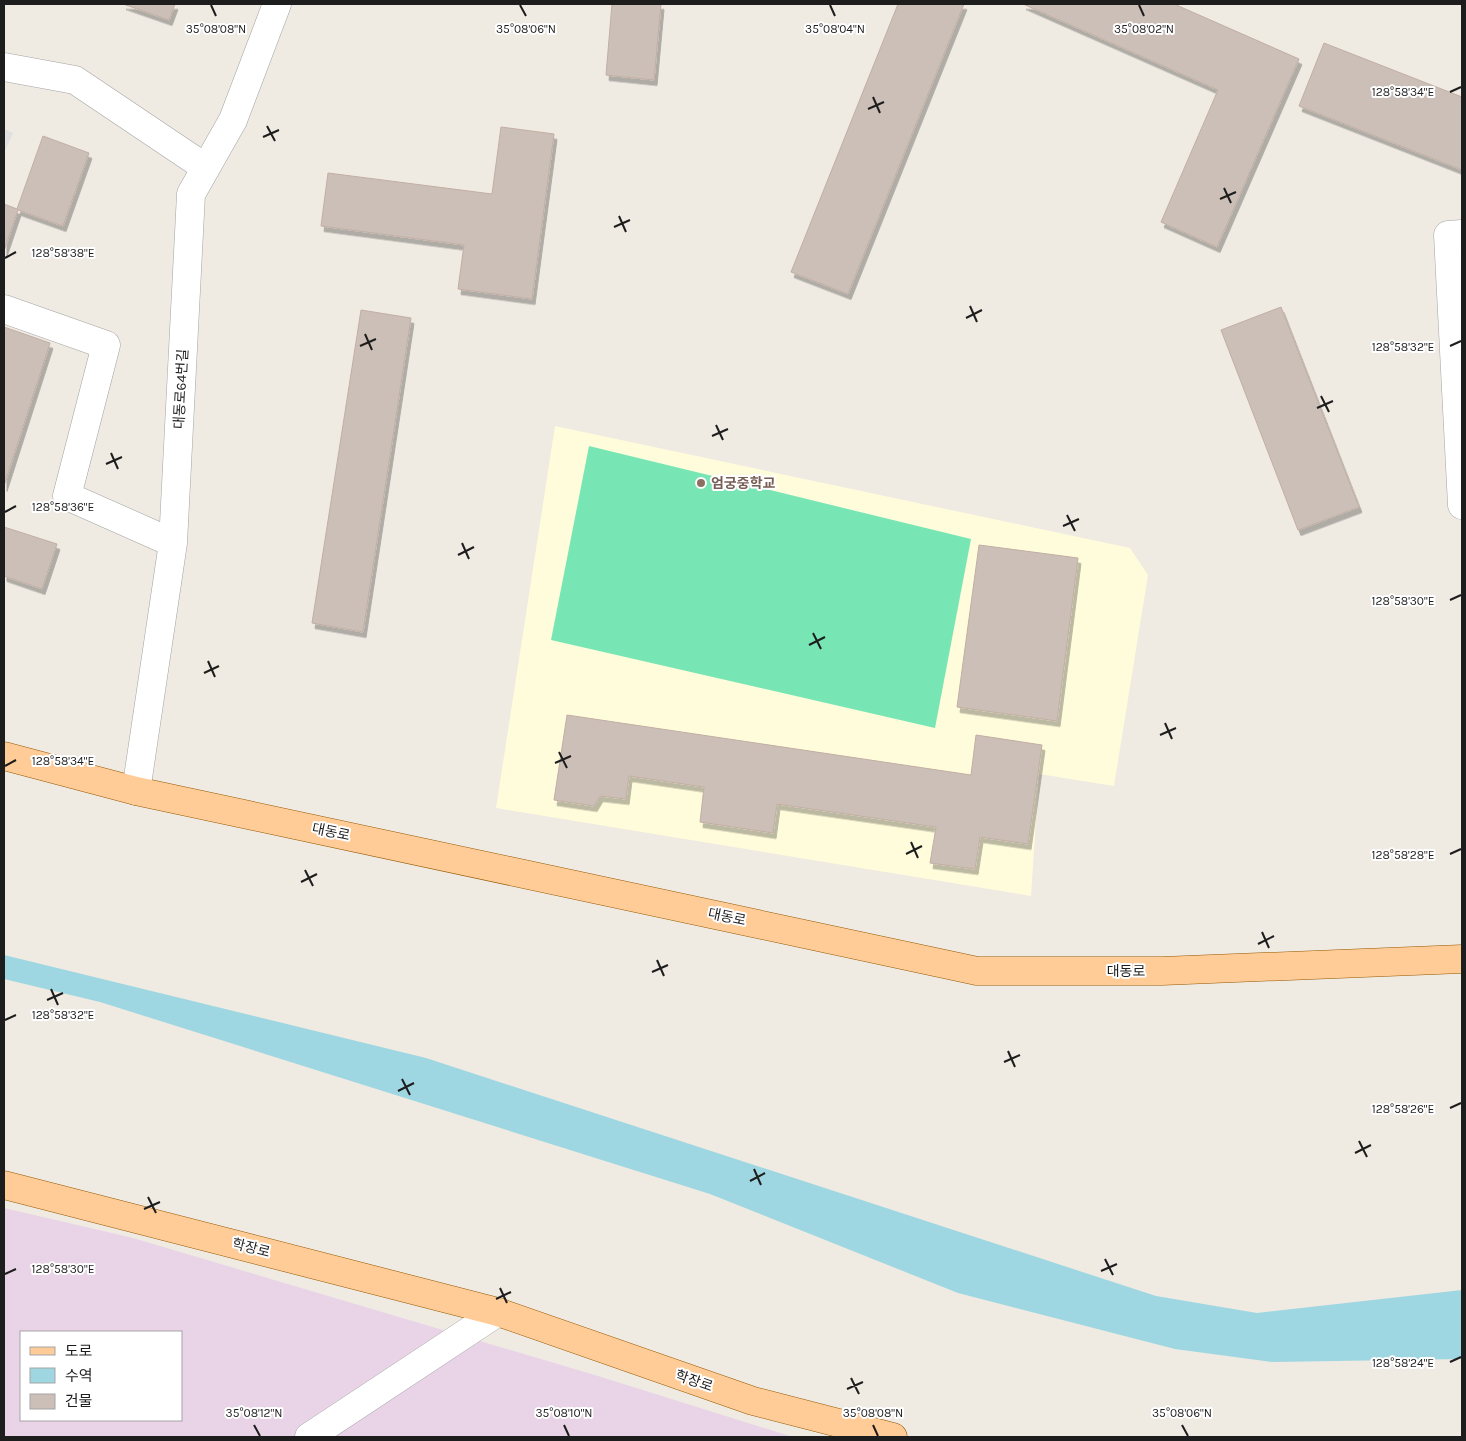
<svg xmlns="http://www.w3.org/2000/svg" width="1466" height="1441" viewBox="0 0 1466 1441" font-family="Karla,'Noto Sans KR',sans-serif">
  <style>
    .industrial { fill: #e9d3e7; fill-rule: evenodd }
    .education { fill: #fffcdb }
    .pitch { fill: #78e6b4 }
    .parking { fill: #e1e1e1 }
    .water { fill: #9ed7e1 }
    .building { fill: #ccbfb8; stroke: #c2aea3; filter: url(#shadow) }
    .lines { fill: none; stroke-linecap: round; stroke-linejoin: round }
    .minor-casing { stroke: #a4a4a4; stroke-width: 29 }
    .major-casing { stroke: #965900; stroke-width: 29 }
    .minor { stroke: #fff; stroke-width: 28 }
    .major { stroke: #ffcb97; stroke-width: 28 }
    .ticks { fill: none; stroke: #1d1d1d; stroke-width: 2 }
    .education-dot { fill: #8d6e63; stroke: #fff; stroke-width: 2 }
    .labels { text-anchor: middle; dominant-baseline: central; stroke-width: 4; stroke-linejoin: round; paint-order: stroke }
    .street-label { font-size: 14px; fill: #1d1d1d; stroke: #fff }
    .education-label { font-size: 14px; font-weight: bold; fill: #785e54; stroke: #fff; text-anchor: start }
    .ticks-label { font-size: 12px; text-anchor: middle; fill: #1d1d1d; stroke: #fff; stroke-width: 4; stroke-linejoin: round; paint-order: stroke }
  </style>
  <defs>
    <filter id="shadow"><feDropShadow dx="3" dy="5.5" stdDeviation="0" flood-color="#0004"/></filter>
  </defs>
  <rect width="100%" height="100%" fill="#efeae2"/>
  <path class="industrial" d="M4,1208L133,1238L598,1376L793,1437H4ZM21,1332H181V1420H21Z"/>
  <path class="education" d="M555,426L1130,548L1148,575L1114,786L1039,774L1031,896L496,808Z"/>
  <path class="pitch" d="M589,446L971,539L935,728L551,640Z"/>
  <path class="parking" d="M4,129L13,133L4,153Z"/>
  <path class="water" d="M4,955L426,1058L1156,1296L1257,1313L1462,1290V1359L1272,1362L1175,1349L958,1293L710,1194L100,1002L4,979Z"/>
  <path class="building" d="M123,4H175L169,20Z
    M612,4H661L654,80L606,75Z
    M898,4H964L848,294L791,272Z
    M1023,4H1174L1299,59L1217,247L1161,222L1218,90Z
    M1324,43L1462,97V170L1299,106Z
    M501,127L554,134L532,299L458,289L464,245L321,226L328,173L492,194Z
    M43,136L89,153L63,226L18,210L4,251V204L17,209Z
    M1281,307L1359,507L1298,530L1221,330Z
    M361,310L411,318L363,632L312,623Z
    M4,327L50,343L4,486Z
    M4,527L57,544L42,589L4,576Z
    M979,545L1078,558L1057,721L957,707Z
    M567,715L971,775L976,735L1042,745L1028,844L980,837L975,869L930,863L936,827L777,804L773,833L700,822L704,787L629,776L626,799L600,796L594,806L554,800Z"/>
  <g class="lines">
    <defs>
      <path id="minor" d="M4,67L75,80L206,168
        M1462,234L1448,235L1462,505
        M4,309L106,345L67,496L173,543
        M136,791L173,543L191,194L233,120L277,4
        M309,1437L498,1312"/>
      <path id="major" d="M4,756L136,791L977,971H1162L1462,959
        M4,1185L498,1312L753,1401L893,1437"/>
    </defs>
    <use href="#minor" class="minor-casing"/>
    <use href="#major" class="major-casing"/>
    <use href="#minor" class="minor"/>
    <use href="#major" class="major"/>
  </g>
  <path class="ticks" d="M211,5L216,16M520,5L526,16M830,5L835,16M1139,5L1144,16M1450,92L1461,87M873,97L880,113M868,109L884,102M267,126L275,141M263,137L279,130M1224,188L1231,203M1220,199L1236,192M619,216L626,232M614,227L630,220M5,258L16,252M970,306L977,322M966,318L982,310M365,334L372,350M360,346L376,339M1450,346L1461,341M1321,396L1329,412M1317,408L1333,401M716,425L723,440M712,436L728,429M111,453L118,469M106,464L122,457M5,512L16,506M1067,515L1075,531M1063,526L1079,519M462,543L469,559M458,555L474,547M1450,600L1461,595M813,633L821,649M809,645L825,637M208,661L215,677M204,673L219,666M1165,723L1172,739M1160,735L1176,728M559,752L567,768M555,763L571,756M5,766L16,760M911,842L918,858M906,854L922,846M1450,854L1461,849M305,870L313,886M301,882L317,874M1262,932L1269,948M1258,944L1274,936M657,960L664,976M652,972L668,965M51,989L58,1005M47,1000L63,993M5,1020L16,1015M1008,1051L1015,1067M1004,1062L1020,1055M402,1079L410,1095M398,1091L414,1083M1450,1108L1461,1103M1359,1141L1367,1157M1355,1153L1371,1145M754,1169L761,1185M750,1181L765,1173M148,1197L156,1213M144,1209L160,1202M1105,1259L1113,1275M1101,1271L1117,1264M5,1274L16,1269M500,1288L507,1303M496,1299L511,1292M1450,1362L1461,1357M851,1378L859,1394M847,1389L863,1382M254,1425L260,1436M564,1425L569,1436M873,1425L878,1436M1182,1425L1188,1436"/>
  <circle class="education-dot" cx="701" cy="483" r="5"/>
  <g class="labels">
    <g class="street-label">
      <text transform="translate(181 389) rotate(-87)">대동로64번길</text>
      <text transform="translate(331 832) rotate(12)">대동로</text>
      <text transform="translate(727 917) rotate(12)">대동로</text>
      <text x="1126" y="971">대동로</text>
      <text transform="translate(251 1248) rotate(14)">학장로</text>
      <text transform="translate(694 1381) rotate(19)">학장로</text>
    </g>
    <g class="education-label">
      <text x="711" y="483">엄궁중학교</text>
    </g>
  </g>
  <g class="ticks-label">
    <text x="835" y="33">35°08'04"N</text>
    <text x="216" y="33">35°08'08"N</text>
    <text x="526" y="33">35°08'06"N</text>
    <text x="1144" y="33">35°08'02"N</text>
    <text x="1403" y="96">128°58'34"E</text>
    <text x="63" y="257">128°58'38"E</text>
    <text x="1403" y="351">128°58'32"E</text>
    <text x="63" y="511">128°58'36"E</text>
    <text x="1403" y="605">128°58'30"E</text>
    <text x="63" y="765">128°58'34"E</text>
    <text x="1403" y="859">128°58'28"E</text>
    <text x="63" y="1019">128°58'32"E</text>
    <text x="1403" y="1113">128°58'26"E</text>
    <text x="63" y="1273">128°58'30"E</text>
    <text x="1403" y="1367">128°58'24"E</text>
    <text x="254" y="1417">35°08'12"N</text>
    <text x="564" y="1417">35°08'10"N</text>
    <text x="873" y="1417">35°08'08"N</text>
    <text x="1182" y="1417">35°08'06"N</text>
  </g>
  <rect width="1466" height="1441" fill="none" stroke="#1d1d1d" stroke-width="10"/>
  <rect x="20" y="1331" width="162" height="90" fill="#ffffff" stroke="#a5a5a5"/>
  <rect x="30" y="1347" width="25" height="8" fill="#ffcb97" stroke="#a5a5a5"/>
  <text x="65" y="1356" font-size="15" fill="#1d1d1d">도로</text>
  <rect x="30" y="1368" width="25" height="15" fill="#9ed7e1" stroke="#a5a5a5"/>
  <text x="65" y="1381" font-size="15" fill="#1d1d1d">수역</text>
  <rect x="30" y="1394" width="25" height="15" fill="#ccbfb8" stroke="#a5a5a5"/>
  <text x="65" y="1406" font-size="15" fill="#1d1d1d">건물</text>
</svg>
